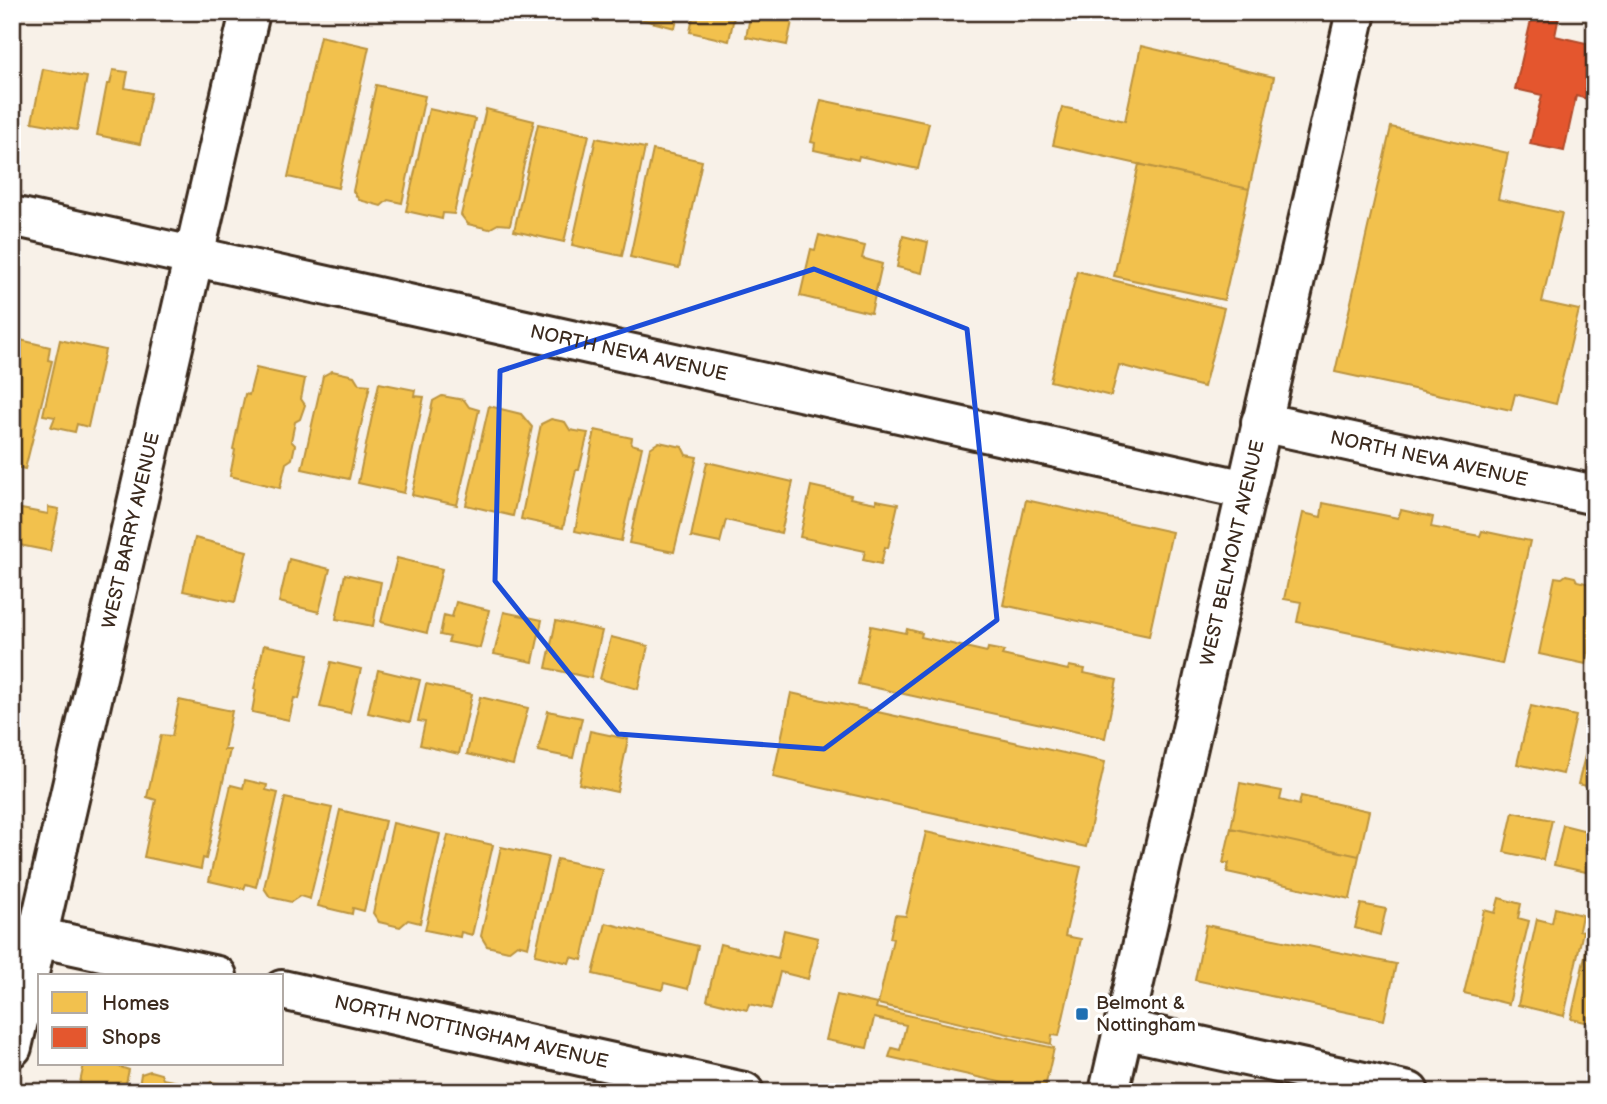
<svg xmlns="http://www.w3.org/2000/svg" width="1607" height="1104" viewBox="0 0 1607 1104" font-family="'Balsamiq Sans',sans-serif">
  <style>
    .homes { fill: #f2c14e; stroke: #bb9440; stroke-width: 2 }
    .shops { fill: #e4572e; stroke: #b14a29; stroke-width: 2 }
    .lines { fill: none; stroke-linecap: round; stroke-linejoin: round }
    .minor-casing { stroke: #3b2a1e; stroke-width: 44 }
    .secondary-casing { stroke: #3b2a1e; stroke-width: 44 }
    .minor { stroke: #fff; stroke-width: 38 }
    .secondary { stroke: #fff; stroke-width: 38 }
    .marked { fill: none; stroke: #1d4ed8; stroke-width: 5; stroke-linejoin: round }
    .poi-dot { fill: #1f6fb2; stroke: #fff; stroke-width: 2.5 }
    .labels { text-anchor: middle; dominant-baseline: central; stroke-width: 7; stroke-linejoin: round; paint-order: stroke }
    .street-label { font-size: 19px; fill: #3b2a1e; stroke: #fff }
    .poi-label { font-size: 19px; fill: #3b2a1e; stroke: #fff; text-anchor: start }
  </style>
  <rect width="100%" height="100%" fill="#f8f1e8"/>
  <filter id="ink" filterUnits="userSpaceOnUse"><feTurbulence type="fractalNoise" baseFrequency=".0143" numOctaves="2"/><feDisplacementMap in="SourceGraphic" scale="14" xChannelSelector="R" yChannelSelector="G"/><feConvolveMatrix kernelMatrix="1 2 1 2 8 2 1 2 1" color-interpolation-filters="sRGB"/></filter>
  <g filter="url(#ink)">
    <path class="homes" d="M637,12H679L675,28L636,18Z
      M694,12H735L729,41L690,32Z
      M751,12H794L787,45L746,37Z
      M320,36L369,47L338,188L288,177Z
      M1141,46L1274,77L1249,189L1053,145L1062,107L1125,121Z
      M43,69L87,77L77,130L32,122Z
      M113,70L128,72L125,88L151,93L140,144L97,135L107,84H110Z
      M376,85L425,96L402,203L388,200L381,206L359,200L353,191Z
      M821,100L929,123L918,169L859,156L858,160L814,150L815,143L811,142Z
      M429,109L475,119L454,214L443,213L442,219L406,211Z
      M486,109L534,121L510,225L498,224L489,229L468,224L461,215Z
      M538,124L589,135L564,242L514,231Z
      M1391,127L1508,153L1498,199L1562,213L1542,302L1579,310L1556,404L1515,394L1511,410L1335,372Z
      M596,138L645,148L622,256L572,245Z
      M653,150L702,161L679,268L630,257Z
      M1139,164L1249,189L1224,300L1114,276Z
      M819,235L865,246L862,258L882,264L871,313L800,296L811,249L815,250Z
      M903,236L928,242L922,273L897,267Z
      M1077,271L1224,308L1204,387L1119,365L1111,396L1050,381Z
      M12,338L50,347L48,360L52,361L25,469L12,466Z
      M60,340L105,350L88,427L77,424L75,432L51,427L55,417L43,415Z
      M256,368L305,379L301,399L305,405L300,419L295,422L291,441L295,445L292,459L286,463L280,488L230,476L235,450L233,449L245,394L249,395Z
      M332,371L354,376L359,384L370,385L349,479L302,469L323,376Z
      M379,383L415,390L414,396L424,397L404,493L358,483Z
      M442,396L464,400L469,407L479,410L457,505L412,495L433,401Z
      M489,406L521,414L532,427L513,516L466,505Z
      M551,419L565,422L570,430L588,433L579,470H576L563,528L521,519L541,424Z
      M595,430L632,438L631,444L642,447L621,541L575,531Z
      M659,442L682,447L686,455L697,457L674,552L629,543L650,448Z
      M707,462L793,482L781,533L726,520L720,543L691,537Z
      M811,486L851,495L850,498L876,503V500L898,504L888,548L885,547L881,564L863,560L865,551L800,537Z
      M1026,500L1172,532L1149,636L1003,605Z
      M1323,503L1398,518L1401,510L1433,517L1431,527L1480,536L1482,531L1530,541L1502,664L1297,622L1301,602L1284,599L1303,513L1321,517Z
      M48,507L59,509L50,551L14,544L21,509L48,514Z
      M195,538L247,551L235,602L183,591Z
      M397,558L442,569L427,633L381,622Z
      M289,559L330,569L319,612L279,602Z
      M345,574L381,582L373,626L336,619Z
      M1566,575L1575,577L1577,581L1595,585V625L1586,664L1539,654L1555,577L1562,578Z
      M456,602L489,610L480,648L448,642L450,637L440,635L444,615L452,617Z
      M504,612L542,620L533,662L494,654Z
      M556,621L602,631L591,678L546,668Z
      M871,626L906,633L907,629L922,633L921,637L987,652L988,648L1004,651L1002,655L1068,670L1069,666L1085,669L1084,673L1117,680L1105,738L858,684Z
      M611,637L648,646L638,689L600,679Z
      M264,645L309,654L299,699L294,698L289,720L252,712L256,690L254,689Z
      M331,662L361,669L350,713L320,707Z
      M378,670L420,680L410,722L368,713Z
      M426,684L472,694L459,754L420,745L425,722L418,721Z
      M791,693L1105,762L1086,847L773,777Z
      M480,697L528,708L513,765L467,754Z
      M179,700L232,711L224,750H230L206,859L203,858L201,869L144,857L156,800L147,797L161,735L172,736Z
      M1531,706L1576,716L1563,774L1517,764Z
      M548,711L582,718L573,758L538,751Z
      M590,731L628,739L617,792L579,784Z
      M1589,740L1595,742V788L1578,784Z
      M245,780L267,785L266,790L278,793L256,887L246,884L244,889L209,881L231,785L243,788Z
      M1240,783L1282,791L1280,800L1299,805L1301,796L1369,811L1359,856L1231,828Z
      M285,798L332,808L310,899L300,896L291,902L270,897L264,888Z
      M340,810L385,821L364,911L353,908L352,914L318,906Z
      M1513,812L1552,820L1543,860L1504,852Z
      M393,823L440,834L420,923L408,920L400,927L379,922L373,913Z
      M1563,825L1595,833V874L1554,865Z
      M1231,828L1359,856L1350,899L1227,872L1229,863H1223Z
      M926,832L1081,867L1065,936L1081,939L1059,1036L1052,1035L1051,1044L878,1004L893,939L890,938L895,915L906,916Z
      M448,835L493,845L472,935L461,932L460,937L425,930Z
      M501,847L548,857L528,947L517,944L508,951L487,946L481,936Z
      M557,859L602,869L582,960L571,957L569,963L535,955Z
      M1499,898L1521,904L1518,918L1529,921L1509,1004L1464,993L1484,910L1495,913Z
      M1361,904L1386,909L1380,935L1355,928Z
      M1555,908L1582,915L1579,930L1583,931L1564,1016L1518,1005L1537,919L1552,923Z
      M606,923L698,946L688,989L664,983L662,990L593,974Z
      M1206,925L1396,964L1384,1020L1195,980Z
      M784,930L818,938L808,979L780,972L771,1009L749,1004L747,1010L707,1000L720,944L778,958Z
      M1590,933L1595,934V1024L1571,1019Z
      M837,995L877,1004L876,1008L1054,1048L1044,1092L889,1057L892,1048L900,1050L906,1025L874,1018L867,1048L826,1040Z
      M84,1064H115L117,1066L129,1070L124,1092H78Z
      M150,1071L161,1074L163,1079L188,1084L186,1092H138L141,1074Z
      M211,1082L226,1085L228,1092H203L204,1088Z"/>
    <path class="shops" d="M1533,12L1559,16L1555,36L1595,45V101L1576,96L1564,151L1530,144L1542,95L1515,89Z"/>
    <g class="lines">
      <defs>
        <g id="minor">
          <path id="s1" d="M12,216L1246,490"/>
          <path id="s2" d="M1261,422L1595,495"/>
          <path d="M14,932L217,976"/>
          <path id="s3" d="M282,990L744,1092"/>
          <path d="M1123,1029L1409,1092"/>
          <path id="s4" d="M12,1047L250,12"/>
        </g>
        <g id="secondary">
          <path id="s5" d="M1109,1092L1356,12"/>
        </g>
      </defs>
      <use href="#minor" class="minor-casing"/>
      <use href="#secondary" class="secondary-casing"/>
      <use href="#minor" class="minor"/>
      <use href="#secondary" class="secondary"/>
    </g>
  </g>
  <path class="marked" d="M814,269L967,329L997,620L824,749L618,734L495,581L500,371Z"/>
  <rect class="poi-dot" x="1075" y="1007" width="14" height="14" rx="3.5"/>
  <g class="labels">
    <g class="street-label">
      <text stroke="none"><textPath href="#s1" startOffset="632">NORTH NEVA AVENUE</textPath></text>
      <text stroke="none"><textPath href="#s2" startOffset="172">NORTH NEVA AVENUE</textPath></text>
      <text stroke="none"><textPath href="#s4" startOffset="530">WEST BARRY AVENUE</textPath></text>
      <text stroke="none"><textPath href="#s5" startOffset="553">WEST BELMONT AVENUE</textPath></text>
      <text stroke="none"><textPath href="#s3" startOffset="194">NORTH NOTTINGHAM AVENUE</textPath></text>
    </g>
    <g class="poi-label">
      <text x="1096" y="1003">Belmont &amp;<tspan x="1096" dy="22">Nottingham</tspan></text>
    </g>
  </g>
  <rect width="1607" height="1104" fill="none" stroke="#fff" stroke-width="42"/>
  <rect x="21" y="21" width="1565" height="1062" fill="none" stroke="#3b2a1e" stroke-width="2.5" filter="url(#ink)"/>
  <rect x="38" y="974" width="245" height="91" fill="#ffffff" stroke="#b1aaa5" stroke-width="2"/>
  <rect x="52" y="992" width="35" height="21" fill="#f2c14e" stroke="#b1aaa5" stroke-width="2"/>
  <text x="102" y="1010" font-size="21" fill="#3b2a1e">Homes</text>
  <rect x="52" y="1027" width="35" height="21" fill="#e4572e" stroke="#b1aaa5" stroke-width="2"/>
  <text x="102" y="1044" font-size="21" fill="#3b2a1e">Shops</text>
</svg>
